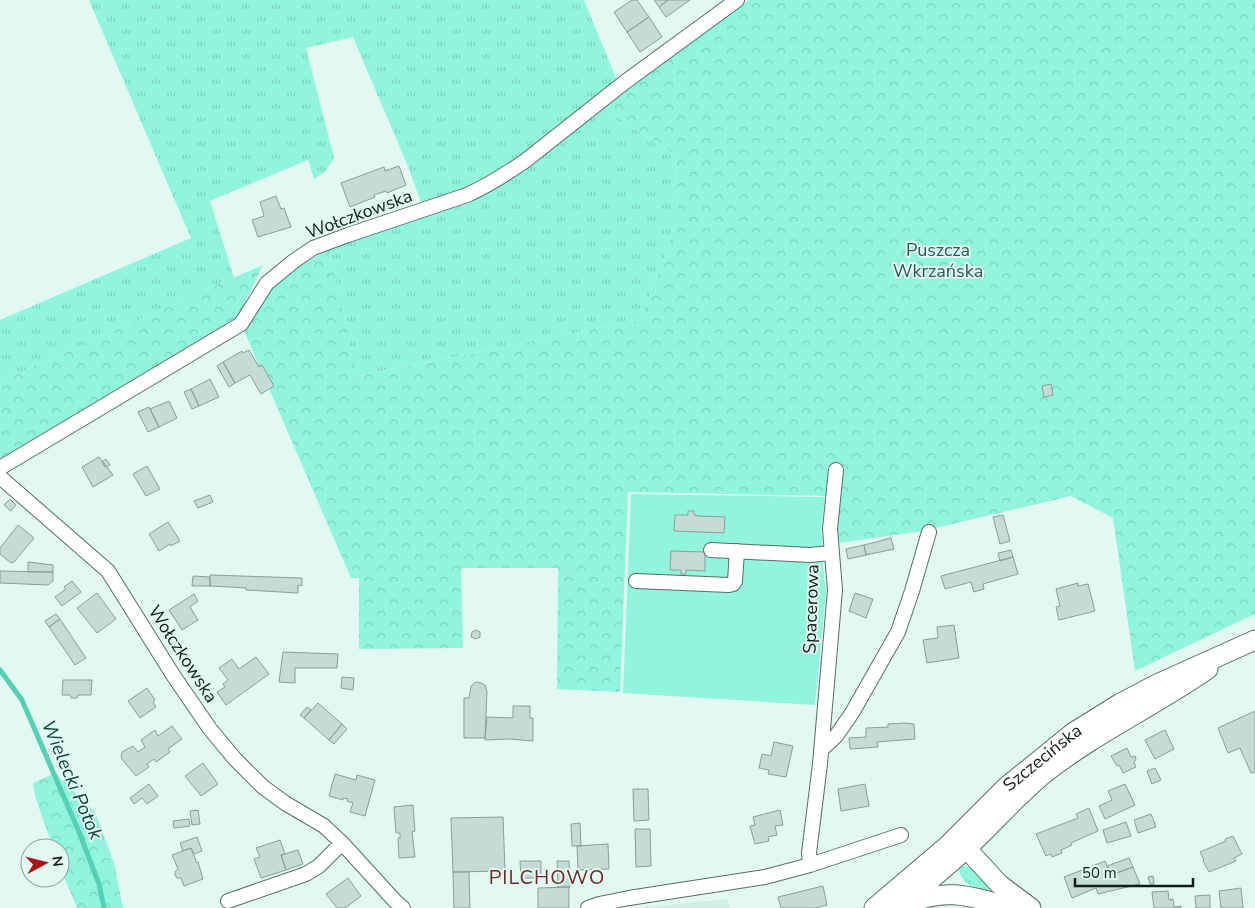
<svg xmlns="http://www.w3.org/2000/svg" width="1255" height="908" viewBox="0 0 1255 908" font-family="'Nunito Sans',sans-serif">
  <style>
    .built { fill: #cdefe5 }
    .grass { fill: url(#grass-tufts) }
    .forest { fill: url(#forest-crowns) }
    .pitch { fill: #90f5dc }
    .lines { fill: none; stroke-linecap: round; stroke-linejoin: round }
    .stream { stroke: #55d0b6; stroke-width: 5 }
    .building { fill: #c4dcd5; stroke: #889f99 }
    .street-casing { stroke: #576d67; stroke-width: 16 }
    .secondary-casing { stroke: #576d67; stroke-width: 21 }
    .street { stroke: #fff; stroke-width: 14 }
    .secondary { stroke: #fff; stroke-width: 19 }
    .labels { text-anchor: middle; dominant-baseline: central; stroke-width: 4; stroke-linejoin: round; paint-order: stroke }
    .street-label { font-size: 18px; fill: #131c19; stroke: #e1f9f2 }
    .park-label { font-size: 18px; fill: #2a5d52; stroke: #e1f9f2 }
    .water-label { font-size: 19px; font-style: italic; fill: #0d4439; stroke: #e1f9f2 }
    .quarter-label { font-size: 20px; letter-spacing: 1px; fill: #6f2a25; stroke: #e1f9f2 }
  </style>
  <defs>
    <pattern id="grass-tufts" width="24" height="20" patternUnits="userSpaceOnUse" patternTransform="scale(1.25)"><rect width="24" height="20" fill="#90f5dc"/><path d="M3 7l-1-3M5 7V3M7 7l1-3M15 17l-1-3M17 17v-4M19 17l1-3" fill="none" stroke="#7bd1bc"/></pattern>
    <pattern id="forest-crowns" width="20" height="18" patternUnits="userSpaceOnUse" patternTransform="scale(1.25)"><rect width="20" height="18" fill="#90f5dc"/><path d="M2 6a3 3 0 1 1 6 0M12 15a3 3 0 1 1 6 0" fill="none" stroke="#7bd1bc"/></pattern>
  </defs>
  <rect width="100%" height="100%" fill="#e1f9f2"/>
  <path class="built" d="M727,899L730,908H637Z"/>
  <path class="grass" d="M89,0H584L618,83C571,119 525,160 472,186C456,193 438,199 422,205L407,164L353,37L306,48L334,158L325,172L314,179L308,160L210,201L234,278L0,381V320L191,238Z
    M603,108L676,155L678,220L640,320L356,376L329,249L469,203L511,179Z
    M960,865L973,868L990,888L988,893C974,889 957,882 960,865Z"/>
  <path class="forest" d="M749,0H1255V614L1135,671L1113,518L1071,496L923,531L838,543L837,511L828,496L628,492L620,692L557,689L558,568H461L463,648L359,649V578H351L238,317L235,321L2,459L0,457V381L263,265L239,315L289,272L329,249L357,376L640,320L678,220L676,155L603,108Z
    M55,773L95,812L114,863L123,908H77L60,867V848H53L36,799L33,783Z"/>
  <path class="pitch" d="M631,494L825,497L821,531L823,548H821L826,592L815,705L623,693Z"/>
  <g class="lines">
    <path class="stream" d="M0,670L22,700L79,832L99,884L104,908"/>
  </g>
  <path class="building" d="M632,0H637L649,17L627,32L614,12Z
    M654,0H668L659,7Z
    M668,0H690L666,17L659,7Z
    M649,17L662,37L640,52L627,32Z
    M399,166L406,185L387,193L386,191L374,195L375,197L350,207L341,183L384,167L385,171Z
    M276,196L281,209L284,208L291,227L258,237L252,220L264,216L260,202Z
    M249,350L259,367L262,365L274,386L261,394L250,375L235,383L223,362L242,351L243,353Z
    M223,362L235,383L229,387L217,366Z
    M210,379L219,397L199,406L191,389Z
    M1051,384L1053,395L1044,397L1042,386Z
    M191,389L199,406L192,409L184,392Z
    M169,401L177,418L159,427L150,409Z
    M149,407L159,427L148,432L138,412Z
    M99,457L113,475L93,487L82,467Z
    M106,459L110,465L105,467L102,462Z
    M147,466L160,489L146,496L133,474Z
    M210,495L213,502L198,508L194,501Z
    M10,499L16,505L11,511L4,505Z
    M688,511H694V515L698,516L725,517L724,533L674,531L675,515H688Z
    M1003,515L1010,541L1000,544L993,517Z
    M168,522L180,541L171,546L170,544L159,551L149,534Z
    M18,525L34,538L14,562L11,563L0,554V548Z
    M891,538L894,549L866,555L864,545Z
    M864,545L866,555L848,559L846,549Z
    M1011,550L1013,557L1000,561L998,553Z
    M671,551L705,552V571L686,570V574H681V570H670Z
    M1013,557L1018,574L983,584L984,589L974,592L971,582L945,589L941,576Z
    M28,562L53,565V572H28Z
    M0,571L53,572V581L48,585L0,583Z
    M210,575L302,578V586L298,585V593L246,590V588L210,586Z
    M193,576L210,577V586H192Z
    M72,581L81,592L62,606L55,597L66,589L64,587Z
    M1078,583V586L1088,584L1095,611L1059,620L1056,607L1060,606L1056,589Z
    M97,593L116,619L97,633L77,608Z
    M855,593L873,599L866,618L849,611Z
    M194,594L198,601L190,607L198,620L182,630L169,610Z
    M56,614L60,619L49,627L45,621Z
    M60,619L86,658L75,665L49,627Z
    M954,625L959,658L927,663L923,640L938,638L937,627Z
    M476,630L480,632V637L476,639L471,637L472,632Z
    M283,652L338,654L337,668H295V683L279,682Z
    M256,657L269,674L226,705L217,692L225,687L223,684L228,680L219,668L232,659L239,669Z
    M342,677L354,678L353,690L341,688Z
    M63,680H92L91,695H78L77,698H71L70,695H62Z
    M476,682L481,683L485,685L487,691L485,738H464V698H469L471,686Z
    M147,688L155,700L153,702L156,707L140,718L128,701Z
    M318,703L342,724L329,740L304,718Z
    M513,706H530V718H533V741L510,739L485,740L487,717L513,718Z
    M307,707L311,710L304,718L300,715Z
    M1255,711V772L1251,773L1240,748L1228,753L1218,728Z
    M905,723L914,724L915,739L877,742L878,747L850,749L849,738L866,737V728L888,727V724Z
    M342,724L347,729L334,744L329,740Z
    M172,726L182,739L168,749L170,752L156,762L154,759L147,764L149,767L136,776L121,758L122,752L133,746L138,752L145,747L141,740L155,730L158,736Z
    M1165,730L1174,749L1155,759L1145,740Z
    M774,742L793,746L786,777L768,774L769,770L759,768L762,754L771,756Z
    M1127,748L1131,757L1135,756L1136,760L1134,762L1136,767L1123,773L1119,765L1117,766L1111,756Z
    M203,763L218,784L201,796L185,776Z
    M1155,768L1161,780L1152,784L1147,771Z
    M335,774L356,780L357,775L375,780L365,816L350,812L353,803L347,801L348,799L343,798V800L329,796Z
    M149,784L158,796L147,804L142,798L134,804L130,798Z
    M865,784L869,806L841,811L838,789Z
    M1125,784L1135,805L1105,819L1099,806L1112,800L1108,791Z
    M633,789H648L649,820L634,821Z
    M413,805L415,831L412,832L415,857L399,858L398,838H400V833H396L394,807Z
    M1089,808L1098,831L1071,843L1072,845L1061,850L1062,853L1052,857L1051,854L1046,856L1036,834L1078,818L1076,814Z
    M198,810L200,824L192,825L190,811Z
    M780,810L783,825L775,826L777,835L768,837L769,841L755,844L750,826L755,825L753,817Z
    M1151,814L1156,827L1138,833L1134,820Z
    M503,817L505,871L453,872L451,818Z
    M189,819L190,826L174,828L173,821Z
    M1126,822L1131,836L1107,843L1103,830Z
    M580,823L581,846H572L571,824Z
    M635,829H650L651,866L636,867Z
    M1233,836L1242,854L1234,858L1236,861L1209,872L1203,861L1204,860L1200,852L1226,841L1225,839Z
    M197,837L202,851L194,854L191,848L183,851L180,843Z
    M280,840L285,854L281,855L286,870L261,878L254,859L260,857L256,848Z
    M608,844L609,869L578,870L577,846Z
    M191,848L197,863L198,862L203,879L184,886L181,878H177L175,875V872L178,869L172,855Z
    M298,850L303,864L286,870L281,855Z
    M1129,858L1133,867L1111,875L1107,866Z
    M520,861H541V878H521Z
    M557,861H569L570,887H558Z
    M1105,861L1111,875L1133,867L1140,884L1098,894L1096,888L1072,898L1064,877Z
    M453,872H469L470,908H454Z
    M1153,876L1154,884H1150L1148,877Z
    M348,878L361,896L345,908H337L326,894Z
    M823,886L827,905L815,908H781L778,897Z
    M569,887V908H538V888Z
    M1241,888L1243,908H1221L1219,891Z
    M1168,891L1169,900L1173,899L1174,907L1181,906V908H1154L1152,892Z
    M1210,895V908H1196L1195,896Z"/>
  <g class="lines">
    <defs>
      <path id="street" d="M0,468L241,324L267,283L294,261L313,248L348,235L467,195C487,186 506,174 525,161L625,82L737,0
        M0,477L108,571L173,675L210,729L235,759L263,787L285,803L324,826L342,843L395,901L403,908
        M711,550L810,555L831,553
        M636,581L729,585L733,584L735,581L737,551
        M821,750L836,736L852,713L898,632L912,591L929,532
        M810,865L809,853L820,764L835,590L830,529L836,470
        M228,901L306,874L319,866L342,843
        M588,908L599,904L629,898L765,877L810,865L901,835"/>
      <g id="secondary">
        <path d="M954,844L966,848L999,884L1031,908"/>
        <path d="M908,904C949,886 974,898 1014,908"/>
        <path id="s1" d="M874,908L947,846L1006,787L1074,732L1119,704L1157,684L1255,640"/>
        <path d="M897,908C920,889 944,869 966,849C993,824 1017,796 1045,773C1096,733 1155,706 1208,669"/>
      </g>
    </defs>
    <use href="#street" class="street-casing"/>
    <use href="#secondary" class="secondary-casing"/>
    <use href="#street" class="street"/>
    <use href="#secondary" class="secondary"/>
  </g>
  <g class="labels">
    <g class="street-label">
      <text transform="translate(359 214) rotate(-20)">Wołczkowska</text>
      <text transform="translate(811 609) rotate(-88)">Spacerowa</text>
      <text transform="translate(183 654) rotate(57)">Wołczkowska</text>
      <text stroke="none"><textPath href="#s1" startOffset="226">Szczecińska</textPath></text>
    </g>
    <g class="park-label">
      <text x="938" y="250">Puszcza<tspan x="938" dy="21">Wkrzańska</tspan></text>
    </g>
    <g class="water-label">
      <text transform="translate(72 780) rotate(67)">Wielecki Potok</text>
    </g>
    <g class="quarter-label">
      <text x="547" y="877">PILCHOWO</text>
    </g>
  </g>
  <g transform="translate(45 863) rotate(83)"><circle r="24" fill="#e1f9f2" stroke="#8fa19b"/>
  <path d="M0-4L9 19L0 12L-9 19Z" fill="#a9151b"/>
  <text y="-8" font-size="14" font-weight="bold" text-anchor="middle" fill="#131c19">N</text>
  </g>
  <path d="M1075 878v8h118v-8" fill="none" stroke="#131c19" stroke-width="2.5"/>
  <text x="1082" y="878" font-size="15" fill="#131c19" stroke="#e1f9f2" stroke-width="4" paint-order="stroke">50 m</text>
</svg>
